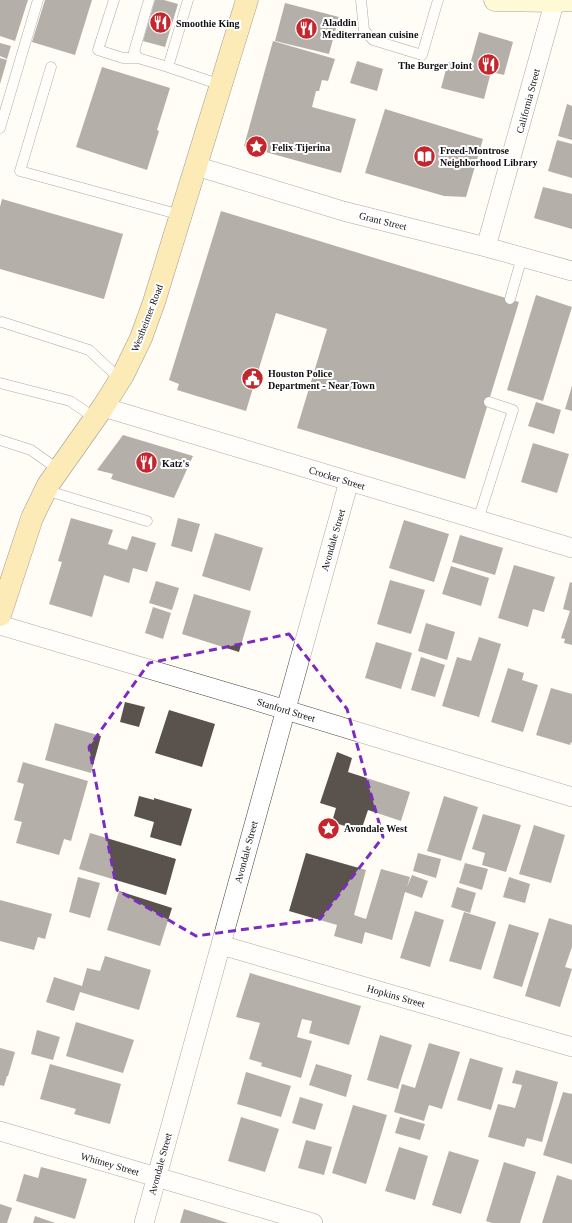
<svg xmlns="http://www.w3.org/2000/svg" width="572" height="1223" viewBox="0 0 572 1223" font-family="Georgia,serif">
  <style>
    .building { fill: #5a524d }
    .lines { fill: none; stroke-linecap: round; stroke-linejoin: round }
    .lane-casing { stroke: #444; stroke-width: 11 }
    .street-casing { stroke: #444; stroke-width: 20 }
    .secondary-casing { stroke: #333; stroke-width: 23 }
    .primary-casing { stroke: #222; stroke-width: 23 }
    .lane { stroke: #fff; stroke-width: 10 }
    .street { stroke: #fff; stroke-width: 19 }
    .secondary { stroke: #fff6b0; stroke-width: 22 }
    .primary { stroke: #f9d66b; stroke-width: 22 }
    .marked { fill: none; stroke: #7b2cbf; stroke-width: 3; stroke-dasharray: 8 5; stroke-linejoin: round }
    .labels { text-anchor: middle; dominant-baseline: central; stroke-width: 4; stroke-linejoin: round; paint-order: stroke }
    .poi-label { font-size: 10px; font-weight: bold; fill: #111; stroke: #fff; text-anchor: start }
    .street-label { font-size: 10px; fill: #111; stroke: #fff }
  </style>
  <rect width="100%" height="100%" fill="#fffdf5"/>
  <path class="building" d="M0,0H28L15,41L0,36Z
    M45,0H92L75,55L32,42Z
    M155,0H164L178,4L165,47L143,41Z
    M285,3L339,17L329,54L275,41Z
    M479,32L513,42L504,75L491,72L484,99L441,88L448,62L469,68Z
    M273,41L335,59L328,81L322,80L319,91H316L312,107L356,119L341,173L244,146Z
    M0,43L11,46L7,59L0,56Z
    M0,58L7,60L0,84Z
    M357,61L383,69L377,91L350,83Z
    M102,67L170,88L157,130L159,131L147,170L76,147Z
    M567,104L572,106V140L558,136Z
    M385,109L483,139L466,197L444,196L365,173Z
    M557,140L572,144V178L548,171Z
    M543,187L572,194V229L534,218Z
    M2,199L123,234L104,299L0,269V207Z
    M221,211L519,302L465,479L297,428L327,329L276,313L246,411L177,390L179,384L169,380Z
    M536,295L572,307L543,401L507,390Z
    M572,386V411L565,409Z
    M536,402L561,410L554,434L528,426Z
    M123,435L193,456L174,498L111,479L113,474L97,470Z
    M533,443L569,454L557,493L521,482Z
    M71,518L113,530L108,544L127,550L132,536L156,543L147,572L133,568L129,583L104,575L92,617L49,604L62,562L58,561Z
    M178,518L200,524L192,552L171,546Z
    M404,520L449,534L434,582L389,568Z
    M215,533L263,548L250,591L202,576Z
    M460,535L503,548L495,575L452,562Z
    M514,565L555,577L544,612L533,609L528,627L498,618Z
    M451,566L489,578L481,606L442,594Z
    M390,580L425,590L411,634L377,624Z
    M156,581L179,588L172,610L149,603Z
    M570,582L572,583V645L564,643L565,639L561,638L570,611L563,609Z
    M194,594L251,611L239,652L182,634Z
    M153,607L171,613L163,639L145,633Z
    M426,623L455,632L447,660L418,651Z
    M479,637L501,644L479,717L442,706L457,657L471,661Z
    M376,642L412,653L401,689L365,678Z
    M421,657L445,665L435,697L411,690Z
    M508,668L524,673L522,680L538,685L523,732L491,722Z
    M551,688L572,694V743L571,742L570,745L536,735Z
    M125,702L145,707L139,727L120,722Z
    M169,710L215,724L202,767L155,753Z
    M55,723L101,736L91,773L45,760Z
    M337,752L352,758L348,772L410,792L401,821L368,810L361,831L332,822L336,808L320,803Z
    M23,762L88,781L71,841L64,839L59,855L16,843L22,822L14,820L24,784L17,782Z
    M139,796L154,800V798L192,809L181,846L150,837L154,822L134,816Z
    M444,796L478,807L461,861L427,851Z
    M483,814L521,825L506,872L482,865L485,853L472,849Z
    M534,825L565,835L551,883L519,874Z
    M90,833L176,859L166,895L79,869Z
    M306,853L366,870L354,915L366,919L381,869L410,877L407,887L412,875L428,881L422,898L405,892L392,940L365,932L362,944L334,936L337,925L289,911Z
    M418,853L441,859L436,878L413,871Z
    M465,863L488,869L482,890L459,883Z
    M78,877L100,883L90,918L69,912Z
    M509,877L530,884L525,903L503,897Z
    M457,887L476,893L470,913L451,907Z
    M119,891L172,908L160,946L107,930Z
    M0,900L52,914L45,939L38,937L34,950L0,941Z
    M415,911L444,920L430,967L400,958Z
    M464,912L496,922L481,970L449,961Z
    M549,918L572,925V947L565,967L572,969L560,1007L525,996Z
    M509,924L539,933L522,987L493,978Z
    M105,956L151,970L139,1010L80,992L74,1011L46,1002L54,977L82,986L87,968L100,971Z
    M250,973L361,1006L349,1045L309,1033L312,1021L302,1019L297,1037L312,1041L301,1078L261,1066L262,1063L249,1059L260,1023L236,1017Z
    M76,1022L134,1040L123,1073L66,1056Z
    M37,1030L60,1037L53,1060L31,1054Z
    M380,1035L412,1045L398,1089L367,1080Z
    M429,1043L460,1052L442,1109L429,1105L424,1121L394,1112L402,1084L415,1088Z
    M0,1048L15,1052L8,1076H7L4,1086L0,1085Z
    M470,1058L503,1068L491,1110L457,1100Z
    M50,1064L121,1084L110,1124L74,1114L76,1109L40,1099Z
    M316,1064L352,1075L346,1097L309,1085Z
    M516,1070L558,1082L542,1142L527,1138L524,1147L488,1137L498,1104L515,1108L522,1085L512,1083Z
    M246,1072L291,1086L281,1117L237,1104Z
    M563,1092L572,1094V1164L543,1155Z
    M300,1097L323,1104L315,1130L292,1123Z
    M353,1105L387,1115L366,1184L332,1173Z
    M241,1117L279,1129L265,1172L228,1161Z
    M400,1117L425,1124L420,1140L395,1133Z
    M306,1140L332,1147L324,1175L298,1168Z
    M399,1147L428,1156L415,1200L385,1191Z
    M449,1151L479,1160L461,1214L432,1205Z
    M504,1162L536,1172L520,1223H492L486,1221Z
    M41,1167L87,1179L75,1219L16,1201L24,1174L38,1178Z
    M557,1175L572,1180V1223H542Z
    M0,1204L12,1208L7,1223H0Z
    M184,1209L228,1223H180Z
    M35,1216L55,1223H33Z"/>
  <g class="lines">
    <defs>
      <path id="lane" d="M114,0L98,50L123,58H138
        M149,0L134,52L138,58L168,67L188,0
        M361,0L364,30L373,40L422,55L438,0
        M51,67L20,171L181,215
        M168,67L221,85
        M0,128L38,0
        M510,299L522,257
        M2,322L89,350L120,379
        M0,383L70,401L95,418
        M0,440L31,450L59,470
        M45,490L147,521
        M478,520L513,410L489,402"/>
      <path id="street" d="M196,166L343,211L486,247L572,271
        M486,247L555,0
        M103,407L572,548
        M0,625L250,699L572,797
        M221,945L572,1047
        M0,1131L313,1223
        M144,1223L349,481"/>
      <path id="secondary" d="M495,0L555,1L572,0"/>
      <path id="primary" d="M0,615L32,518L48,485L103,407L123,375L141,338L154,302L247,0"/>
    </defs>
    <use href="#lane" class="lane-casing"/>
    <use href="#street" class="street-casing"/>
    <use href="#secondary" class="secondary-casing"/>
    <use href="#primary" class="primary-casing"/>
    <use href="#lane" class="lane"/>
    <use href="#street" class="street"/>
    <use href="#secondary" class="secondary"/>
    <use href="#primary" class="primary"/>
  </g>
  <path d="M0 0H572V1223H0ZM289,634L347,709L383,837L320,919L196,936L117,890L89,747L149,663Z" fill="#fffdf5" fill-opacity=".55" fill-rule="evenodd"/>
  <path class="marked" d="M289,634L347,709L383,837L320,919L196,936L117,890L89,747L149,663Z"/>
  <defs>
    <symbol id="restaurant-disc" viewBox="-11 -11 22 22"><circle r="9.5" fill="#c4262e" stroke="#fff"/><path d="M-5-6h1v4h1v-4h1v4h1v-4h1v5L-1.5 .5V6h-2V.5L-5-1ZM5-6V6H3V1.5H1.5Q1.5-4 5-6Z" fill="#fff"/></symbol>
    <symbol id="sight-disc" viewBox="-11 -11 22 22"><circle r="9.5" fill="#c4262e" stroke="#fff"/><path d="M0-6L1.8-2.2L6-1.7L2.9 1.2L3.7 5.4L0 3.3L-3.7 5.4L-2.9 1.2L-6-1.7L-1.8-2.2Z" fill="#fff"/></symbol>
    <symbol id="library-disc" viewBox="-11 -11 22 22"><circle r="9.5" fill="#c4262e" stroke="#fff"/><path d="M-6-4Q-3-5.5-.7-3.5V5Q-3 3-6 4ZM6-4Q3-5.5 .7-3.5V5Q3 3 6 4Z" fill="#fff"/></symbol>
    <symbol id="civic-disc" viewBox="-11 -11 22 22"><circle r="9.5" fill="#c4262e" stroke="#fff"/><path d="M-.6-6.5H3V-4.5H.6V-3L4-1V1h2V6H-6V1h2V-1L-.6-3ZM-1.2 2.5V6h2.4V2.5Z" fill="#fff"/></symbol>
  </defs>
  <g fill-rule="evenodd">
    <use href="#restaurant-disc" x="148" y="10" width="25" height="25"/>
    <use href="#restaurant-disc" x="294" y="16" width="25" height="25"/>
    <use href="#restaurant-disc" x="476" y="52" width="25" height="25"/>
    <use href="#sight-disc" x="244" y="134" width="25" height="25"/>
    <use href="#library-disc" x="412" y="144" width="25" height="25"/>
    <use href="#civic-disc" x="240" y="366" width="25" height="25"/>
    <use href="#restaurant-disc" x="134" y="450" width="25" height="25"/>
    <use href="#sight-disc" x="316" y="816" width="25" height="25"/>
  </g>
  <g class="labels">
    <g class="poi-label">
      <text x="322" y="22">Aladdin<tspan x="322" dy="12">Mediterranean cuisine</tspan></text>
      <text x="176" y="23">Smoothie King</text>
      <text x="472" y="65" text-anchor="end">The Burger Joint</text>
      <text x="272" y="147">Felix Tijerina</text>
      <text x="440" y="150">Freed-Montrose<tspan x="440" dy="12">Neighborhood Library</tspan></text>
      <text x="268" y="373">Houston Police<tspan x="268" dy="12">Department - Near Town</tspan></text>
      <text x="162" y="463">Katz's</text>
      <text x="344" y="828">Avondale West</text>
    </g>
    <g class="street-label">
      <text transform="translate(528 101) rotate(-75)">California Street</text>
      <text transform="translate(383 221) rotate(14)">Grant Street</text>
      <text transform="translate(147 318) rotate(-69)">Westheimer Road</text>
      <text transform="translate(337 478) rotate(17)">Crocker Street</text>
      <text transform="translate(333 540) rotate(-74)">Avondale Street</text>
      <text transform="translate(286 710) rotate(17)">Stanford Street</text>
      <text transform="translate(246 852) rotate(-75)">Avondale Street</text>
      <text transform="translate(396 996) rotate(16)">Hopkins Street</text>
      <text transform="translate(110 1164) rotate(16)">Whitney Street</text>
      <text transform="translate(160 1164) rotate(-75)">Avondale Street</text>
    </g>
  </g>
</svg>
